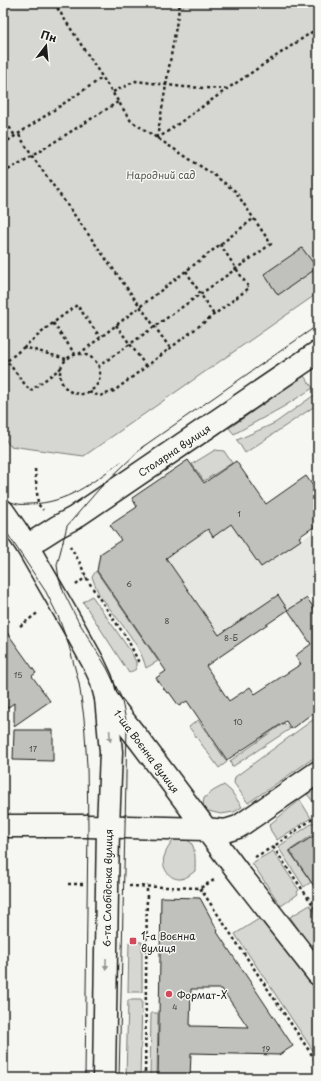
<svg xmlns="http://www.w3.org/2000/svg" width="321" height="1081" viewBox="0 0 321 1081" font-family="'Playpen Sans',sans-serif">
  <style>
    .built { fill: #e6e6e2 }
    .green { fill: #d6d6d2; stroke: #797977 }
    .building { fill: #c0c0bd; stroke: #1c1c1c; fill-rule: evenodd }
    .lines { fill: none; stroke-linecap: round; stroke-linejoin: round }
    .street-casing { stroke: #1c1c1c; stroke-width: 25 }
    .secondary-casing { stroke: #1c1c1c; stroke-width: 25 }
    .path { stroke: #1c1c1c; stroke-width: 2.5; stroke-dasharray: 3 3; stroke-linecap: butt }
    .street { stroke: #f6f6f2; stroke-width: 22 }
    .secondary { stroke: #f6f6f2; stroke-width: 22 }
    .tram { stroke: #1c1c1c; stroke-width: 1 }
    .oneway { fill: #949492 }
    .poi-dot { fill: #d1495b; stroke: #f6f6f2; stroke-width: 1.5 }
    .labels { text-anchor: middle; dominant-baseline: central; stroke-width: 3; stroke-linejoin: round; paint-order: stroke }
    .number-label { font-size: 8px; fill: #454544 }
    .park-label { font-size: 10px; fill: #545453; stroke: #f6f6f2 }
    .street-label { font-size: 10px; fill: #1c1c1c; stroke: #f6f6f2 }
    .poi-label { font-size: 10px; fill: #1c1c1c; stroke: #f6f6f2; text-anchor: start }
  </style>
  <rect width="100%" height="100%" fill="#f6f6f2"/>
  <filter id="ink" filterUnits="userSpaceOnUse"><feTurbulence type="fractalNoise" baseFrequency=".025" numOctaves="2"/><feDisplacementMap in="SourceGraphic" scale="8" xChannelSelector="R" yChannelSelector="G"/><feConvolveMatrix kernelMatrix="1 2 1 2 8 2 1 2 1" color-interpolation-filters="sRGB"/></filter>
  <g filter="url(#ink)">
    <path class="built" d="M187,460L261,567L316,530L318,533V590L167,693L156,678L166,671L100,554L121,540L110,525L137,507L132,498Z"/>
    <path class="green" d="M3,3H318V293L84,456L10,446L3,436V265L4,264L3,263Z
      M304,376L313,388L283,407L234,434L229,428Z
      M317,393L318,395V404L245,453L237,440L275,423Z
      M215,450L224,451L232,463L204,481L192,464Z
      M96,571L158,661L146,668C139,640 113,616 98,592C96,587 94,582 92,577Z
      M92,596L131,652L136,662V669L129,673L83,602Z
      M318,716V755L248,803L234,783L235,777Z
      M198,720L227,762L219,768L189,727Z
      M284,723L290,729L232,767L230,761Z
      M224,785L231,791L242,807L234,812L221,814L208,811L203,806L204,798L213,791Z
      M318,786V808L307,794Z
      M300,800L311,818L277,840L271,831L269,825Z
      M314,822L318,828V831L289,851L311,882L304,887L278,847Z
      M174,839C178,839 183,839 187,840C197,843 195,863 195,871C191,874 187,878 181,879C169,880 161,867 164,857C166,850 170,845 174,839Z
      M273,851L299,890L297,892L298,894L281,906L252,863Z
      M310,905L318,917V957L290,917Z
      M262,917L318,991V1058L235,934Z
      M129,942H142V992H128Z
      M128,1000H142L140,1078H126Z
      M151,1013H158L157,1078H150Z"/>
    <path class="building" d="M302,248L317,268L278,295L264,274Z
      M188,460L204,483L236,461L266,504L306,476L318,493V524L299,537L301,540L261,567L231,524L213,537L208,529L166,558L219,635L278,595L288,610L307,598L318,614V698L316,699L317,710L291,729L286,721L227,760L187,701L179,706L169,692L167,693L156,678L166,671L97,571L100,554L121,540L110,525L137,507L132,498ZM288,610L311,644L295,656L301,664L255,694L250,687L229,701L206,666Z
      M3,627L36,673L32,676L50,701L14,726V703L3,711Z
      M14,730H53V761L13,760Z
      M318,833V892L290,851Z
      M161,897L200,898L218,931L217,932L293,1046L279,1055L191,1053L190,1078H158ZM191,989H222L248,1027L190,1026Z"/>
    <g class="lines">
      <defs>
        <path id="street" d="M27,546L57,527L74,518L318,352
          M106,698L140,741L236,869L318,974
          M3,826H88L205,829L225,831L238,827L318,772"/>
        <path id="secondary" d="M3,511L27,546L72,624L93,662L101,679L106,698L111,752L108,827L104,1078"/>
      </defs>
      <use href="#street" class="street-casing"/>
      <use href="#secondary" class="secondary-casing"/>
      <path class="path" d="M54,3L131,121L214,175L235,191L271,244L99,366
        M3,4L4,3
        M113,92L136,81L184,87L227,89
        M3,117L15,136
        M19,135L32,156L170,348
        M157,138L180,3
        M157,139L227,89L318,28
        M3,144L102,78
        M3,173L32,156L118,102
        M186,271L214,315
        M53,323L75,354
        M116,325L146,366
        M24,347L7,361L30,391L61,368
        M60 374a20 20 0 1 1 40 0a20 20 0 1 1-40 0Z
        M79,354L253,219
        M66,359L24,347L53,323L77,305L100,337
        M89,392L100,396L114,391L249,288L220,244
        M35,469L38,504L43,510
        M70,546L80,563L86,577L95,592L128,640L139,663
        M76,585L86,577
        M20,626L39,612
        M273,847L318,912
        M255,857L273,847L318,815
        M68,884H85
        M129,886L200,888L216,879
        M200,888L318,1064
        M145,1078L147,887"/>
      <use href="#street" class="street"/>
      <use href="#secondary" class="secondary"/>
      <path class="tram" d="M141,448L318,325
        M3,499C8,501 13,503 18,504C22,505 26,504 30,504C68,503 91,483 121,462
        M3,527L46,592L58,616L69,646L79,683L84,718L87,766L88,826L85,1078
        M119,1078L125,827L127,725L121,697L107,668L77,619L64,593L59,579L57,565L67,526L99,489L145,445"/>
    </g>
    <defs><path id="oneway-solid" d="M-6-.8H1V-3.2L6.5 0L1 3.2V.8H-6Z"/></defs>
    <g class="oneway">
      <use href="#oneway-solid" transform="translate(110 736) rotate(86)"/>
      <use href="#oneway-solid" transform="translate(106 964) rotate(91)"/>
    </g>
  </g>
  <g class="poi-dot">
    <rect x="129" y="937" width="8" height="8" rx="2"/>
    <circle cx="169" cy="994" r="4"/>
  </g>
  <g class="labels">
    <g class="number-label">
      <text x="239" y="514">1</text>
      <text x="129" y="584">6</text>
      <text x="167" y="621">8</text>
      <text x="231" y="638">8-Б</text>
      <text x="18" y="675">15</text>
      <text x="238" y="722">10</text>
      <text x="33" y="749">17</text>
      <text x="175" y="1007">4</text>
      <text x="266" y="1049">19</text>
    </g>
    <g class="park-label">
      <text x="161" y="174">Народний сад</text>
    </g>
    <g class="street-label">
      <text transform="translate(174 450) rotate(-34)">Столярна вулиця</text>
      <text transform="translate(147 751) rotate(53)">1-ша Воєнна вулиця</text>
      <text transform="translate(107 888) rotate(-89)">6-та Слобідська вулиця</text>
    </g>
    <g class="poi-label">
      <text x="141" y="935">1-а Воєнна<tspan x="141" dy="12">вулиця</tspan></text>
      <text x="177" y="994">Формат-X</text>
    </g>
  </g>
  <rect width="321" height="1081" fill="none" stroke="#f6f6f2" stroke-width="16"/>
  <rect x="8" y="8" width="305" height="1065" fill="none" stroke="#1c1c1c" stroke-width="1.5" filter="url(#ink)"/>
  <g transform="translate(46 46) rotate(16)" stroke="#f6f6f2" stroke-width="3" paint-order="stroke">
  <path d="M0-3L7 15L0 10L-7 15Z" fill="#1c1c1c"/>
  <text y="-6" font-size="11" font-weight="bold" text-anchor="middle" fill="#1c1c1c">Пн</text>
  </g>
</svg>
